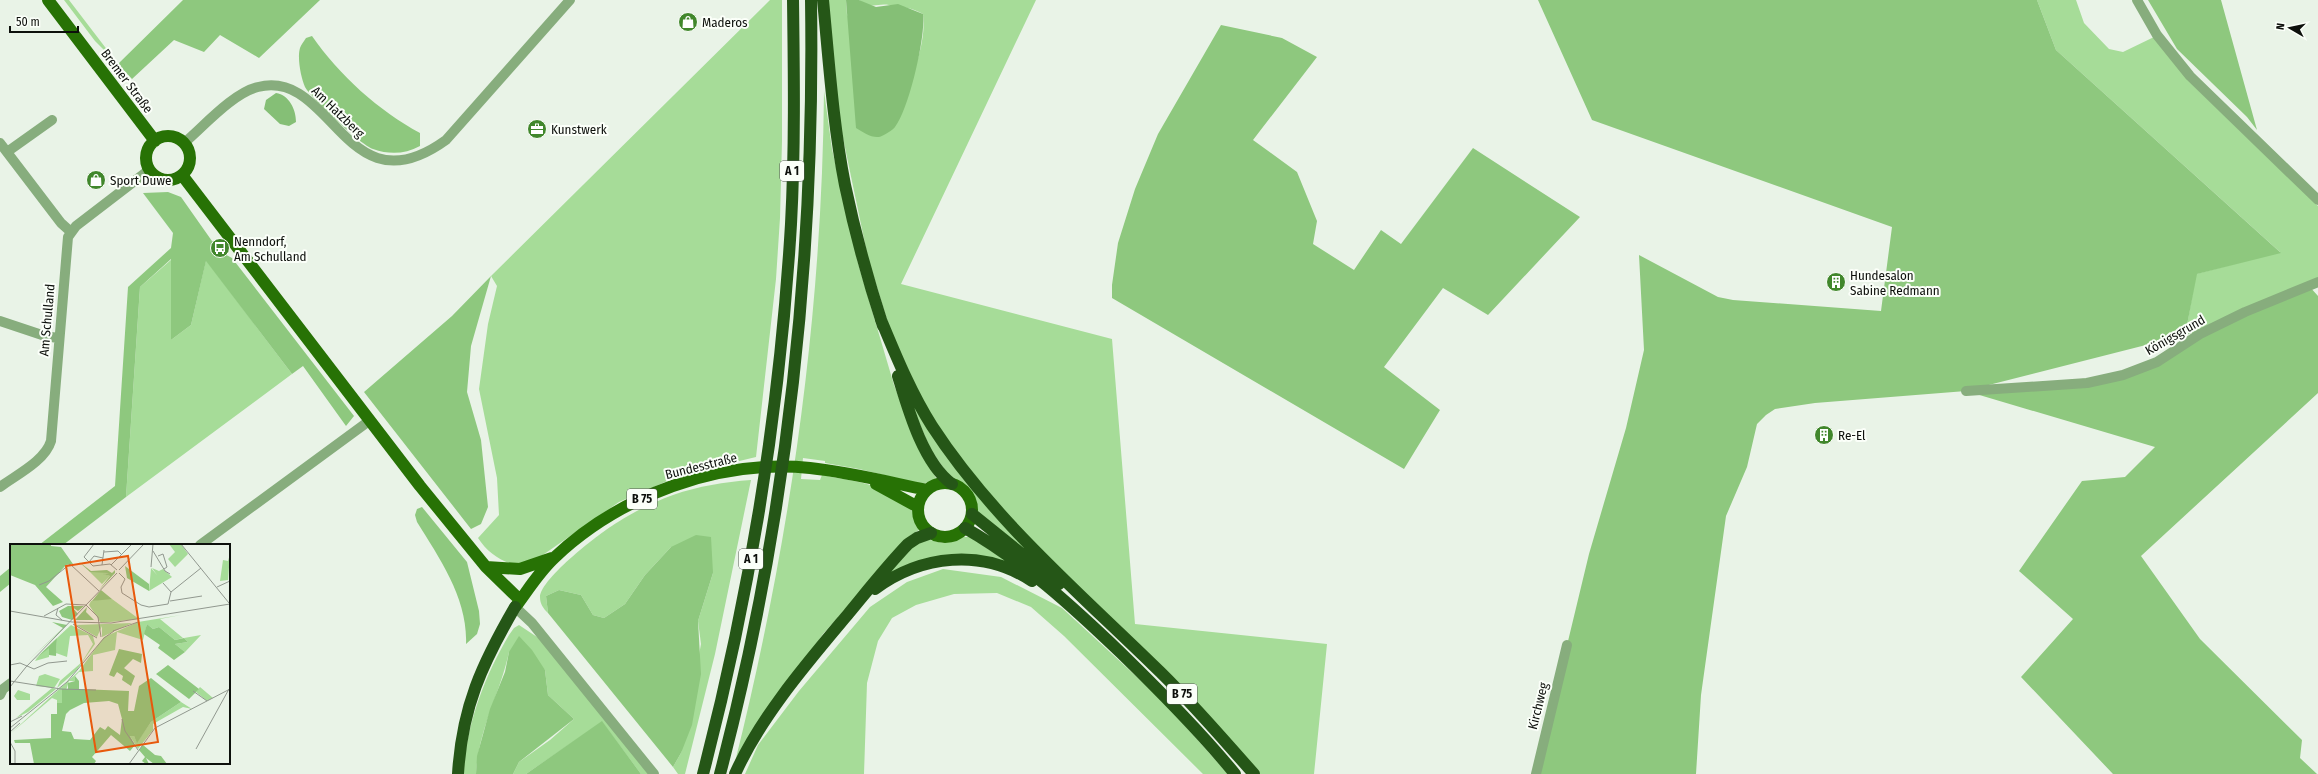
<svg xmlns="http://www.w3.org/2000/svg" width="2318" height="774" viewBox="0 0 2318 774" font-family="'Fira Sans Condensed',sans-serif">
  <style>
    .green { fill: #a6dc98 }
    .forest { fill: #8ec87e }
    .water { fill: #85bf76 }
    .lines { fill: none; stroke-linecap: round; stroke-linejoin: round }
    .minor { stroke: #87ad7d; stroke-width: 10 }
    .major { stroke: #277205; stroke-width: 12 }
    .highway { stroke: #255617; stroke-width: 12 }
    .labels { text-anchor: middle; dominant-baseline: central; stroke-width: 4; stroke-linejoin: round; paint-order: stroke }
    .shield { fill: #fbfff9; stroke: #545853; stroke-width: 1 }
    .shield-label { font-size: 12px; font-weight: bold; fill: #0d100c }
    .poi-label { font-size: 13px; fill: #0d100c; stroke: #fbfff9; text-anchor: start }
    .street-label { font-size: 13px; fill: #0d100c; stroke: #fbfff9 }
    .inset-road { fill: none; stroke: #91988f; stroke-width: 1 }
    .view { fill: #e8590c; fill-opacity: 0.15; stroke: #e8590c; stroke-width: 2 }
    .inset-edge { fill: none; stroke: #0d100c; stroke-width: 2 }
  </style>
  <rect width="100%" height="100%" fill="#e9f3e7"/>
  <path class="green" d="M64,0H69L118,64L95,41Z
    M770,0H782V141L780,218L776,279L756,457L681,475L619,502L527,566C507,566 489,555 478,538L499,515L497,478L479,389L488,324L497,286L491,276Z
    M824,0H846L847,15L912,79C918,58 926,36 923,14C913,8 900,6 889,5C876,3 873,10 859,0H1036L901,284L1112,339L1135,624L1327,644L1314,774H1259L1017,525L969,470L930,416L892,336L868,258L838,114Z
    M2037,0H2076L2084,23L2109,49L2123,52L2154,37L2193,85L2318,206V279L2197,332L2187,325L2196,274L2280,252L2056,50Z
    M824,91L832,149L858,263L894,385L916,442L936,478L934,481L921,484L859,469L825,463V461L803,458L801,479L820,480L822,475C850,481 893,484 911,510C915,515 917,524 919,530L911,535L823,634L735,762C790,542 822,318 824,91Z
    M172,259L171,340L191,325L206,260L292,374L126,497L140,287Z
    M911,404L918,409L1047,568L979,519L974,498L963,485L950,477L931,450Z
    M751,480L715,654L685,774H678L673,767L681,753L701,644L698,621L713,573L671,547L645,575L625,604L604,618L593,615L581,595L559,590L546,596L548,613C543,608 540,604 540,597C541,578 601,532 618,522C635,511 654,502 673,495C699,486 724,482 751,480Z
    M964,537H970L1018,568L981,558L892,573L890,571L914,544L926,539L942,543Z
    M943,569L1001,577L1062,608L1162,700L1228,774H1203L1064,636L1031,607L997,593L954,594L916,605L892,618L878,641L867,683L864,774H745L758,745L799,691L870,607L907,582Z
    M519,625L543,641L649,774H641L602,722L526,774H513L519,762L550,740L574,719L548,695L545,670L509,652C500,694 478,730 476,774H463C467,724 483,679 509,635L514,628Z"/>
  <path class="forest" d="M183,0H320L259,58L220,35L204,52L174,40L132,79L118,64Z
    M1538,0H2037L2056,50L2281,253L2197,274L2187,325L2197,332L1969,390L2123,375L2200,334L2309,286L2318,296V393L2141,556L2200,639L2302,740L2300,758L2317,774H2113L2021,677L2073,619L2019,571L2082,481L2125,477L2155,447L1966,391L1815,403L1775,409L1766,415L1757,424L1747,467L1726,516L1701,695L1696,774H1536L1589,554L1626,428L1644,350L1639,255L1718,297L1733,300L1881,311L1892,227L1592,120Z
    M2148,0H2221L2257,130L2247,117L2177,49Z
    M1221,25L1282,38L1317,57L1253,140L1297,172L1317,221L1313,244L1354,270L1381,230L1401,244L1473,148L1580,217L1488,315L1443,288L1384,367L1440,410L1404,469L1112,298V285L1118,243L1135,189L1158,134Z
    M312,36C339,75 379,111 420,133V146C405,154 390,155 373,149C361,145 312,99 305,87C301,78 297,58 300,48C301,45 304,41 306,38Z
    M168,192L181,197L219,251L232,258L354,416L346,426L303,366L292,374L206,261L191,325L171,340V259L140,287L126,497L63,545H39L115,486L128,287L171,248L173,233L143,193Z
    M491,276L471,346L467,392L481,440L488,507L481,524L471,529L364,392L452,316Z
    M422,507L467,562L479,611L480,624L477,634L466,644C468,599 440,559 417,522L415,515L417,509Z
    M696,535L711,537L713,573L698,621L701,674L692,725L681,753L673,767L548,613L546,596L559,590L581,595L593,615L604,618L625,604L645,575L671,547Z
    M11,567V583L0,592V576Z
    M519,636L532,650L545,670L548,695L574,719L519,762L513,774H476L477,756L490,709L505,672L509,652Z
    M602,721L641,774H526Z"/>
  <path class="water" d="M846,0H859L876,7L898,4L923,14C926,36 909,109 895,127C893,130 883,136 879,137C871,138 863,132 856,128Z
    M276,93C289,95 296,109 296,122L289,126L280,124L264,109L266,100Z"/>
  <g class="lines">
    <path class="minor" d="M2137,0L2157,35L2190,76L2318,200
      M0,143L61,223L71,232
      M184,143C204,126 233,93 258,87C333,68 345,213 446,140L570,0
      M7,152L52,120
      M0,321L45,336L58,338
      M1966,391L2087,383L2123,375L2157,362L2200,334L2245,312L2318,282
      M0,487C16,475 45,461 51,441L68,237L76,226L149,170
      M200,545L369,421
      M515,607L532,623L654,774
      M0,695L3,689L11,683
      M1536,774L1567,645"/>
    <path class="major" d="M48,0L155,141
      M146 158a22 22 0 1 1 44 0a22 22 0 1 1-44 0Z
      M182,175L420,486L486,567L520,600
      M918 510a27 27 0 1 1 54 0a27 27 0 1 1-54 0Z
      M876,484L918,507
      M486,567L520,569L552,558
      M516,606C528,590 539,572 554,558C620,495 719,459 810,468C849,472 888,482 927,490"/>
    <path class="highway" d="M823,0C829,62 833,124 845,185C855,233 868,280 883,326
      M881,320C896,356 911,393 932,426C991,517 1076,590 1153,665C1189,699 1221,737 1254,774
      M898,376C908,409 923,463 952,484
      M972,514L1059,584
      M965,528C1023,561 1073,607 1121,653C1161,692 1200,731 1235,774
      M875,589C921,555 982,548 1032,581
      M458,774C462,707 482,664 515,607
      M703,774C750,594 780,410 791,224C795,150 794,75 793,0
      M720,774C787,520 815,262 811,0
      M735,774C761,716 808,662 849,613C868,590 887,566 908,544L917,538L931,533"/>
  </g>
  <defs>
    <symbol id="shop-disc" viewBox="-11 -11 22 22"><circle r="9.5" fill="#41872c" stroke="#fbfff9"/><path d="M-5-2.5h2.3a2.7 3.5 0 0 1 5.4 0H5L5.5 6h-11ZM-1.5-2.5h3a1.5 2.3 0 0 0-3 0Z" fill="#fff"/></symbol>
    <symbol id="office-disc" viewBox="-11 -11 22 22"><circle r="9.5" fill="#41872c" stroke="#fbfff9"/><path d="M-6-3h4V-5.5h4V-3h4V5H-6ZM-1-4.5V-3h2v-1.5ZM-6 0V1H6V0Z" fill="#fff"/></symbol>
    <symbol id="bus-disc" viewBox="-11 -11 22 22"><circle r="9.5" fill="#41872c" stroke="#fbfff9"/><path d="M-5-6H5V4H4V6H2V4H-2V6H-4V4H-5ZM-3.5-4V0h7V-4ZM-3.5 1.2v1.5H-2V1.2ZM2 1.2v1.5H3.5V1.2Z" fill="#fff"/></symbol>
    <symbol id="building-disc" viewBox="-11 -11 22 22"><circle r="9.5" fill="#41872c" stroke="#fbfff9"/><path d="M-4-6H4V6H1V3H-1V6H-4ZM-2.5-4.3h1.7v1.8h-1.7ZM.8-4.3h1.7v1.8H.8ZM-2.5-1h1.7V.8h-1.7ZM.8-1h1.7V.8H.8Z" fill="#fff"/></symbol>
  </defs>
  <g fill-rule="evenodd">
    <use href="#shop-disc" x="677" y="11" width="22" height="22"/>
    <use href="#office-disc" x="526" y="118" width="22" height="22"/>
    <use href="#shop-disc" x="85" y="169" width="22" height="22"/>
    <use href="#bus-disc" x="209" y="237" width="22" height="22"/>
    <use href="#building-disc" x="1825" y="271" width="22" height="22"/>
    <use href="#building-disc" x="1813" y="424" width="22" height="22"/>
  </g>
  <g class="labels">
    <g class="shield">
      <rect x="780" y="161" width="24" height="20" rx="3"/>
      <rect x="627" y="489" width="30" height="20" rx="3"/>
      <rect x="739" y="549" width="24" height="20" rx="3"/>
      <rect x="1167" y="684" width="30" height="20" rx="3"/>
    </g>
    <g class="shield-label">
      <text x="792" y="171">A 1</text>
      <text x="642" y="499">B 75</text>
      <text x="751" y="559">A 1</text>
      <text x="1182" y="694">B 75</text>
    </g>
    <g class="poi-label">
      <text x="702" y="22">Maderos</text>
      <text x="551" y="129">Kunstwerk</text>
      <text x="110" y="180">Sport Duwe</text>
      <text x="234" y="241">Nenndorf,<tspan x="234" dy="15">Am Schulland</tspan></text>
      <text x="1850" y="275">Hundesalon<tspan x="1850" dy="15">Sabine Redmann</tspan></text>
      <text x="1838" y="435">Re-El</text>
    </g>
    <g class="street-label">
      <text transform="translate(127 81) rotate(53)">Bremer Straße</text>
      <text transform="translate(338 112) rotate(44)">Am Hatzberg</text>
      <text transform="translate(47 320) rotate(-85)">Am Schulland</text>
      <text transform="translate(2175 335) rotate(-30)">Königsgrund</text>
      <text transform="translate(701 466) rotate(-14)">Bundesstraße</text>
      <text transform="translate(1538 706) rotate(-76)">Kirchweg</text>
    </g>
  </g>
  <g transform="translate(10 544)">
    <rect width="220" height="220" fill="#e9f3e7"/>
    <path d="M159,0H171L178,10L165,23L158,15L165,8ZM220,10L218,36L210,37L213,16L218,17ZM141,24L147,31L142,24L149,27L153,25L162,33L139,47ZM97,27L100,29L94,30L100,32L92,40L80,28ZM93,55H102L129,75L91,79L79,61L81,57ZM171,71L150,75L173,94L165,96L149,83L143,85L137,80L133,96L107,88L105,106L83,111V127L69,128L65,132V137H59L52,159H47V156L42,154L0,190L69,127L94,93L128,78ZM122,79L92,93V82L87,93L66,81ZM61,81L83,92L85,100L66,127L47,144L50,137L72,118L83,100L78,91L60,92L57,113L46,109L47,94ZM191,91L175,108L165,100L178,98L174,94ZM39,103V113L25,117L27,114ZM35,130L50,135L44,144L26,142L29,132ZM190,143L203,154L197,157L186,148ZM42,144L46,145L18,168L6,174ZM8,146L20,150V156H7L4,152ZM171,158L182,165L173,163L143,180V186L128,205L120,192H124L127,198L141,178Z" fill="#a6dc98"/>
    <path d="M0,0H41V2L51,3L63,20L56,21L36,43L53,58L43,62L25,41L0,31ZM68,17L81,27L97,26L102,29L105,26V29L89,46L100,32L93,30L99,29L80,28ZM115,22L139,40V47L117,34ZM91,46L102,55L82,57ZM58,62H74L68,67L62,63L68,70L62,76L52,73L49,67ZM77,63L76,68L84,76H65ZM42,78L57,81L19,116L53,84ZM137,80L143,85L149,83L165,96L174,94L178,98L165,100L175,108L164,116L148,104L150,101L134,90ZM47,94L46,112L39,111V104L24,116ZM109,105L132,110L131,119L123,115L114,124L125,132L121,142L112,136L113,132L107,128L104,133L99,131ZM158,121L189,145L179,155L146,130ZM65,132L69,137V145L119,147L118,167H124L129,142L141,134L171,158L141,178L127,199L124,192H120L125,201L120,207L101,191L82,213L86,217L84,220H24L20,199H5L4,196L41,194V170H47V159H52V145H58V139L65,137ZM99,157L108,160L112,175L110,191L98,182L95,186L90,183L80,196L64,195L61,188L52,187L56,170L60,166L74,159ZM133,201L145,211L151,212L157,220H144L136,214L139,220H136L132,217L135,213L129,206Z" fill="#8ec87e" fill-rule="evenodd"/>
    <path class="inset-road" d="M84,0L74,13L83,22L100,20L107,26M171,0L219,59M143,7L155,27L160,30M94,8L108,7L111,10M148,12L153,10L157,23L154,25M79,18L84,12L93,14M92,21L94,6M101,21L122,0M141,23L143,0M109,26L134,0M109,29L115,35L111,43L112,49L131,61L139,63L158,60L161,48L191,24M153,39L161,48M29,41L39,37L60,20L89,47M207,43L220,37M160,57L192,52M48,64L46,71L52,76M0,67L62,78L101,79L220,60M34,72L56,60L76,61M63,80L87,94M103,87L128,78M91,93L88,73L76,61L107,29M0,121L10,119L24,125L38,119L57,117M0,137L51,145L86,146M0,143L16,123L76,61M183,147L197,157M112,175L115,187L128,206M0,178L12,172M0,184L57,138L94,94L104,87M0,188L10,179M0,198L5,207V220M186,205L219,145M119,220L145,184L220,145"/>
    <path class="view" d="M118,12L148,198L86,208L56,22Z"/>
    <rect width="220" height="220" class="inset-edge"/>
  </g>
  <g transform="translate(2290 28) rotate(279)" stroke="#fbfff9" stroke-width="3" paint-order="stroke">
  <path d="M0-3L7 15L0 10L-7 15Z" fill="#0d100c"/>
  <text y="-6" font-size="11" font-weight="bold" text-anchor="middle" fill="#0d100c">N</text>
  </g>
  <path d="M10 26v6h68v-6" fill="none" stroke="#0d100c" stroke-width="2"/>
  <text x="16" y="26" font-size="12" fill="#0d100c" stroke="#fbfff9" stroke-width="3" paint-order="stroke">50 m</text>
</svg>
